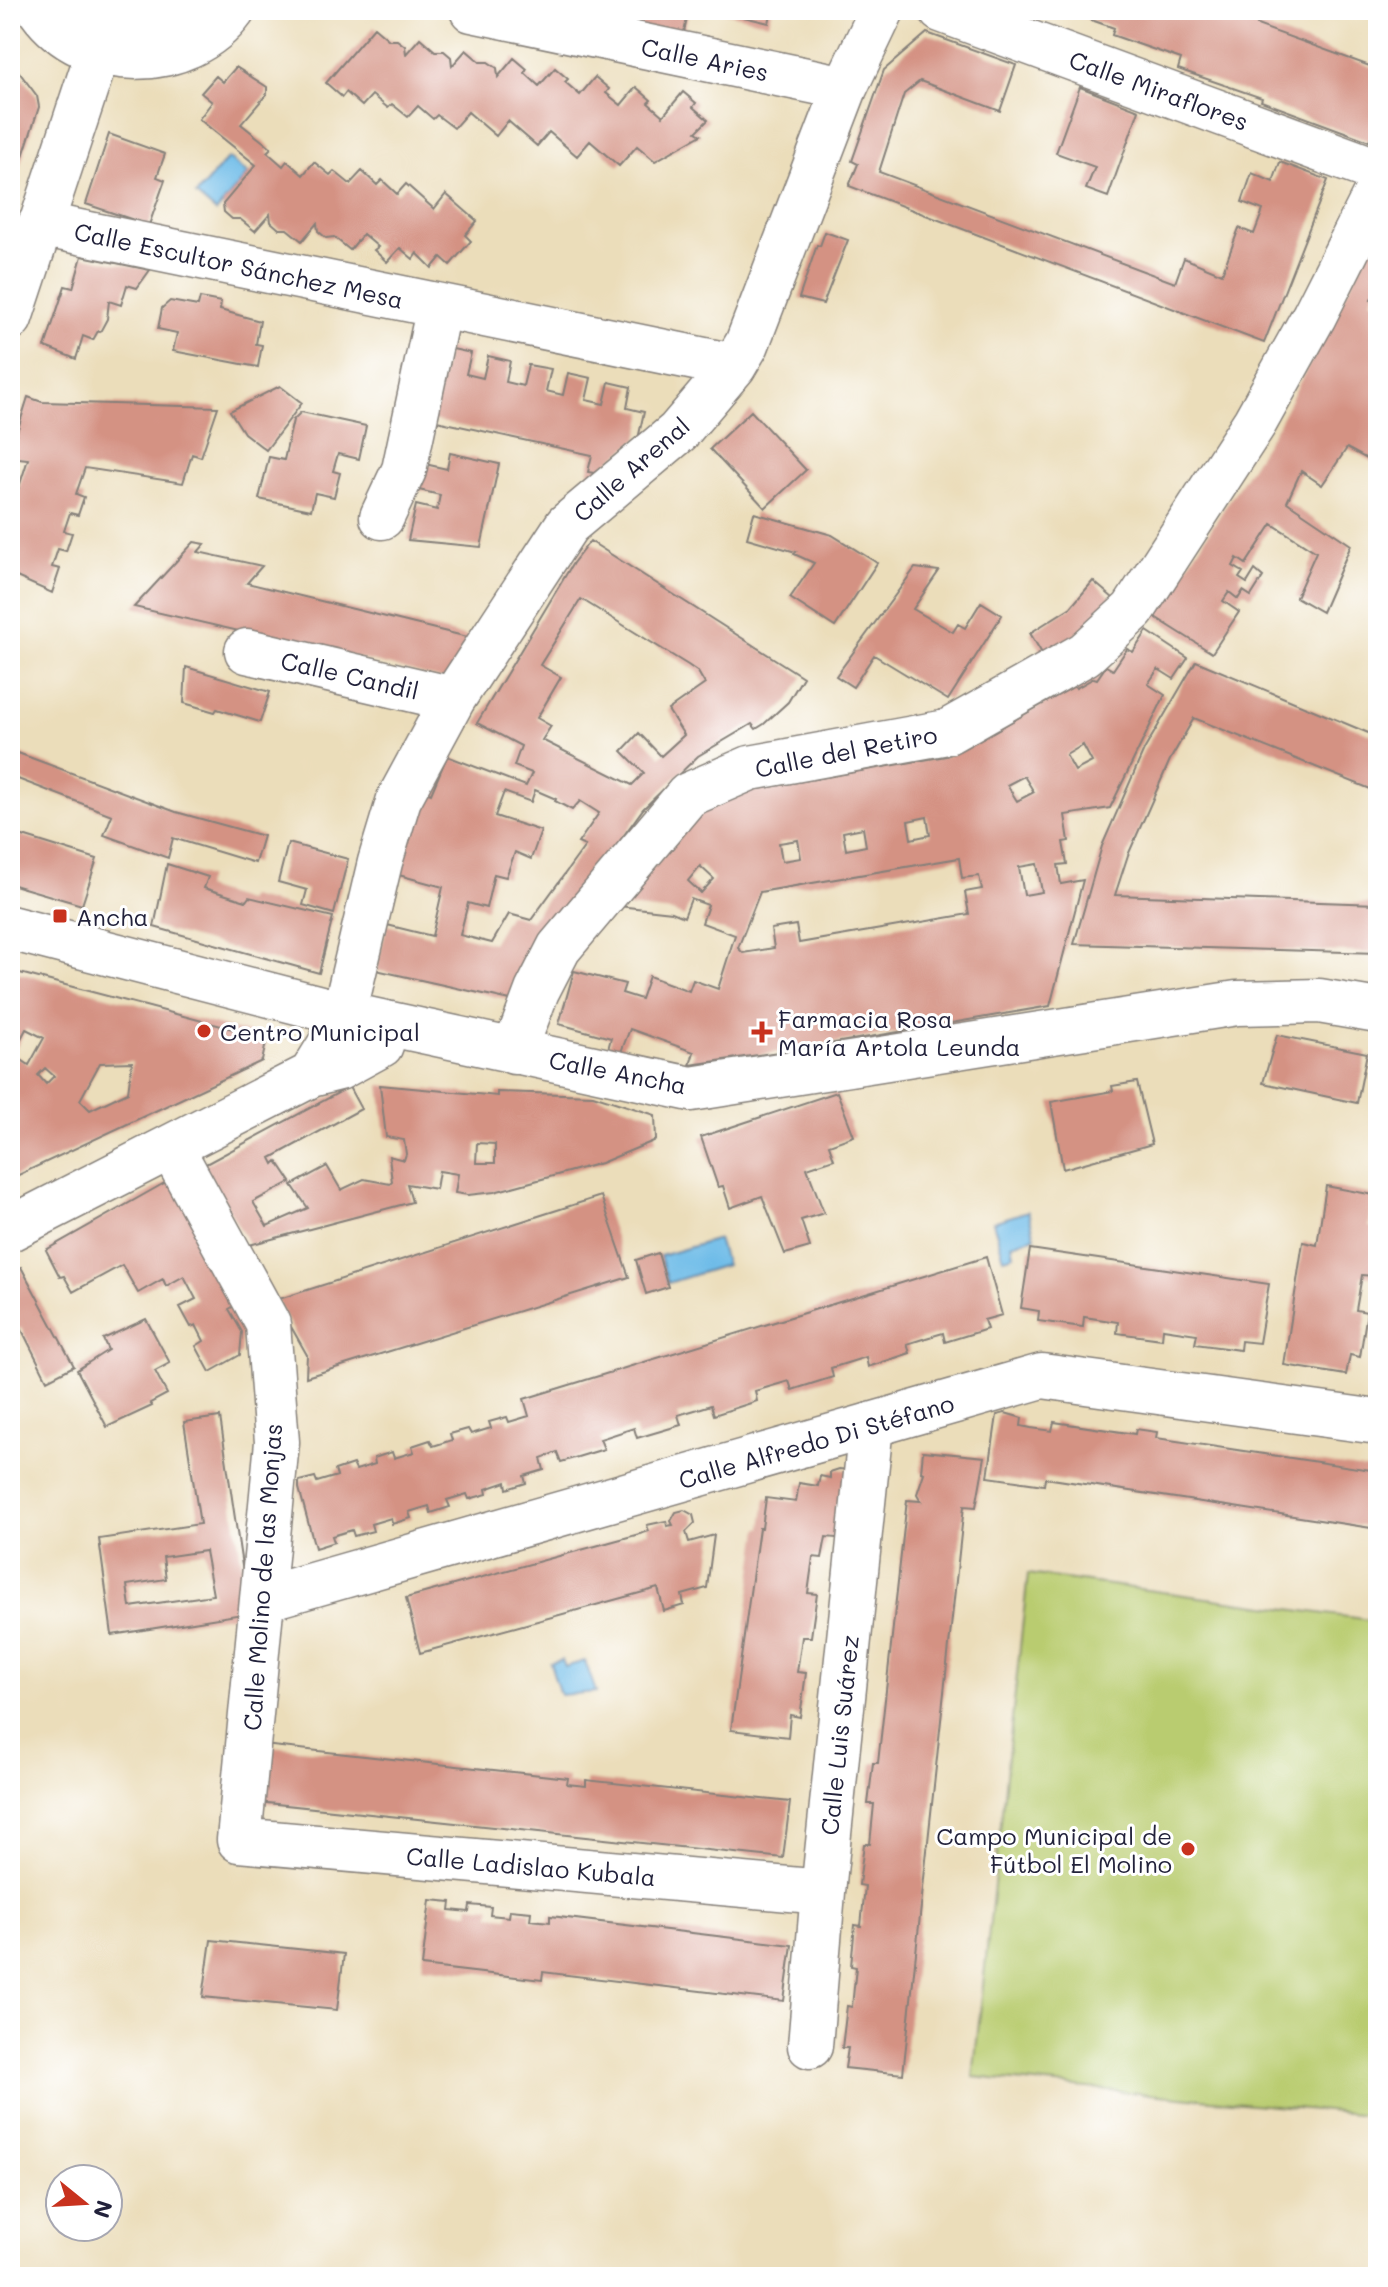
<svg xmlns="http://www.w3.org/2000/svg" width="1388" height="2287" viewBox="0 0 1388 2287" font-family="Mali,sans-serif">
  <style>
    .green { fill: #b9cc6f; stroke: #6e7755; stroke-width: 2 }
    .water { fill: #6ebce8; stroke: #486f92; stroke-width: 2 }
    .building { fill: #d49283; fill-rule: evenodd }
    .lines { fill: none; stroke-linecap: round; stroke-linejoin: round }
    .minor-casing { stroke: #86807a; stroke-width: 47 }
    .minor { stroke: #fff; stroke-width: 44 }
    .poi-dot { fill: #c8321e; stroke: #fff; stroke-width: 3 }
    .labels { text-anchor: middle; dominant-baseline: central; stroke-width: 6; stroke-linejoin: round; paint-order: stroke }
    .street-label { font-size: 24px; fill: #22223b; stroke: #fff }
    .poi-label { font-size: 24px; fill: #22223b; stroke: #fff; text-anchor: start }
  </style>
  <rect width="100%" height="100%" fill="#fff"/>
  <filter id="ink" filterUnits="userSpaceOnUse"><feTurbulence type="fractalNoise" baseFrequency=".0125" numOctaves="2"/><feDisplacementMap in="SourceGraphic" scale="16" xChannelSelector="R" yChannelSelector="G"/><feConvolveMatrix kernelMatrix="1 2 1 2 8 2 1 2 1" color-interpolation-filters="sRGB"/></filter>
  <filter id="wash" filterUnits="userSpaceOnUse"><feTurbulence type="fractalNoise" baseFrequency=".006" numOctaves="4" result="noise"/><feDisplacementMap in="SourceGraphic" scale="32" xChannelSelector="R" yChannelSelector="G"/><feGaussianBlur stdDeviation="1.8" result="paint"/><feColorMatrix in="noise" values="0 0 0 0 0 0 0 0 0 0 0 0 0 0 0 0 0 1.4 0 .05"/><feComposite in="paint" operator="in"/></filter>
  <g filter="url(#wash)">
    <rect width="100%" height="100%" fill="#ebddba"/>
    <path class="green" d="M1028,1574L1378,1621V2116L973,2077Z"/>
    <path class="water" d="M228,158L248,174L216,212L196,195Z
      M1028,1211L1035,1237L1012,1244L1014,1255L1004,1258L993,1222Z
      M718,1239L726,1265L668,1283L660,1256Z
      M562,1660L565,1667L585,1661L596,1692L560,1695L550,1663Z"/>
    <g id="blocks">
      <path class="building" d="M579,10H689L682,41Z
        M714,10H772L769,23Z
        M1013,10H1039L1035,18Z
        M1063,10H1262L1257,25L1378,69V121L1369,141L1261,101L1262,98L1178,69L1181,59L1112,35L1114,28Z
        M374,27L389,40H397L405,46L406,54L420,38L435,51H444L451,57L452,66L466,50L480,62H488L497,68L498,77L514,58L527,69L525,73L539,86L555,68L568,79L565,82L580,95L595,77L609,89L606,93L621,105L636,87L651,100L648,103L663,116L683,92L696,103L693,107L708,120L696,132L701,135L655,161L637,146L619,166L590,141L577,156L549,132L537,146L508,121L496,136L468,112L454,128L437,115L433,119L418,106L408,117L392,104L388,108L372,95L362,106L346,92L342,97L326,83Z
        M927,33L1016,65L1000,111L920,81L904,94L879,172L1175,283L1184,258L1222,274L1239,228L1254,234L1263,210L1242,202L1252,173L1273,182L1280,162L1328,180L1264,343L849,186L858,164L852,161L884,70Z
        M10,60L37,96L39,107L13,187L10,186Z
        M236,67L267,87V94L241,124L271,148L267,152L283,166L287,161L303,175L314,162L330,175L334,171L350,184L362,171L377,185L382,180L397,194L406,184L434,209L446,194L477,221L465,235L471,241L450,265L441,257L432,268L417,253L413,259L400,248L387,262L374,250L378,247L363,234L350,250L334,237L326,238L318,231L317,223L302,241L287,229H279L271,222L270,214L255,231L240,219H232L224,212L223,204L256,165L199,119L212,102L201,93L216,76L223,82Z
        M1080,87L1139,110L1108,197L1086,189L1095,167L1056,153Z
        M109,134L165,154L157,177L165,180L149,225L86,204Z
        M825,232L848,240L823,304L799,298L817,245L820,246Z
        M1378,232V287L1371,300L1378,303V465L1347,448L1322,485L1301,471L1287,502L1351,545L1322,612L1296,597L1316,552L1272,524L1246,564L1237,558L1233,566L1243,572L1239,578L1247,583L1255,570L1263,577L1251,596L1243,591L1238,599L1229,592L1223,601L1239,612L1212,653L1155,617L1277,426Z
        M82,256L150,270L137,288L127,285L121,305L109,301L107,319L100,332L98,331L93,340L83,336L76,359L45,347L65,286L73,288Z
        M200,298L221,302L220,310L260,321L256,344L262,345L258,367L173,351L177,333L158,329L162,308L170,301L198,306Z
        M448,348L471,353L466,374L483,378L488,356L510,361L506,382L523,386L528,365L551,369L546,391L563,395L568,373L591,378L586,400L604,404L609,382L631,387L627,408L644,412L638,439L594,473L588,472L592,455L432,420Z
        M280,386L302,403L266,450L244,433L230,411Z
        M28,397L42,402L218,407L201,457L192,454L183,483L85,468L76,494L84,497L78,515L70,513L64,531L72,533L66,551L58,549L52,567L60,569L52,593L10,574V515L28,459L10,457V454Z
        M751,411L806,470L765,508L710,449Z
        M301,412L366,426L359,459L338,454L333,471L340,473L334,497L315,493L311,510L259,499L269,457L284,460L293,420Z
        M450,453L499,464L481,547L408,540L416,505L437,510L440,495L419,490L425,464L447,469Z
        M754,513L832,535L877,563L835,627L790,598L814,563L794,554L796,552L747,538Z
        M590,541L803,677L788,702L764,724L756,729L752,724L698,756L643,809L520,979L515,1001L376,970L387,925L432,936L443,887L395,874L402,849L425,792L431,794L447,756L526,786L532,773L514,766L521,746L477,723L573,563ZM581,599L688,665L698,672L705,684L668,710L684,735L661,756L639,733L622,751L644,773L632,785L542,740L551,726L537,718L561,677L540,665ZM535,790L556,799L555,801L572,810L580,801L599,813L578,843L585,846L531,920L509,914L492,943L460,935L468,903L486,908L494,874L506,877L515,852L531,859L541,831L495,816L504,792L531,802Z
        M194,542L205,544L198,552L262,566L247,583L488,642L462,685L383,664L134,607Z
        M915,568L939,571L913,609L953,632L958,624L965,628L981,602L1002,615L948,700L874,655L853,687L836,676Z
        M1093,581L1113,598L1084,630L1043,655L1030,633L1071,607Z
        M1147,631L1188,658L1174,679L1158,669L1148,684L1165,695L1110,808L1065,815L1069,841L1063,842L1067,864L1058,865L1061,884L1083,880L1050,1006L799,1049L690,1065L694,1052L630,1029L619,1057L607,1053L611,1038L559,1024L574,971L625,984L622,993L641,999L649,976L689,991L693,980L718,989L735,935L702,923L708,905L691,899L684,917L672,912L618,906L703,810L747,791L946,756L961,750L1075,686L1076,688L1094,678L1097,679L1106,666L1113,670L1127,649L1133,652ZM1083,745L1092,762L1075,771L1066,755ZM1024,776L1034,792L1017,801L1007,785ZM927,817L930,835L911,839L908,821ZM863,828L866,846L846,850L843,832ZM798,840L801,858L782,861L779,843ZM959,858L962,878L979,876L982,889L965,892L969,914L799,943L796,925L771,929L774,948L743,953L738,948L760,892ZM1037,864L1042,892L1024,895L1019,867ZM700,866L714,879L701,893L688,881Z
        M1196,661L1378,737V792L1194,718L1170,760L1128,855L1115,895L1378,904V953L1074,944L1102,846L1144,750Z
        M186,667L270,692L260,722L217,709L215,712L184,703Z
        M10,750L176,812L263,836L255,863L173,838L168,858L104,835L112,815L10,776Z
        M10,832L97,859L82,905L10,884Z
        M288,843L348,859L334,914L303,905L307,890L278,882Z
        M167,864L208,877L204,888L246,901L249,897L333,917L319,973L154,927Z
        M16,972L267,1038L262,1061L10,1179V996ZM26,1029L44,1038L29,1065L13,1054ZM132,1062L128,1092L90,1110L80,1100L100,1063ZM45,1068L54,1076L46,1084L38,1075Z
        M1277,1035L1367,1053L1357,1103L1263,1083Z
        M1137,1082L1152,1144L1063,1169L1051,1102L1113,1091L1112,1086Z
        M380,1085L497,1096V1092L593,1095L655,1115L656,1140L601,1163L494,1192L468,1195L455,1193L458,1174L439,1171L436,1189L407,1184L412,1202L249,1245L204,1165L349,1087L361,1109L271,1158L274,1164L277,1161L291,1182L253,1202L267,1226L308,1208L292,1185L327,1166L341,1190L364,1179L390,1184L392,1182L389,1156L404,1160L406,1154L404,1140L386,1137ZM477,1143L495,1144V1163H476Z
        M837,1092L854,1136L829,1145L834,1159L807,1168L824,1213L801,1220L810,1247L785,1254L762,1196L730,1208L723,1186L718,1187L701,1137Z
        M175,1177L243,1301L229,1309L242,1332L240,1355L210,1372L196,1346L204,1341L196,1325L191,1327L180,1307L196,1299L184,1276L166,1286L163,1279L138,1293L122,1265L73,1292L64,1276L60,1277L46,1250Z
        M1326,1186L1374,1195L1369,1227L1378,1228L1373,1276L1362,1275L1356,1310L1367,1312L1360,1357L1350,1355L1346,1375L1284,1365L1303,1242L1317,1245Z
        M601,1196L629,1277L306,1377L307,1355L276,1300Z
        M1030,1249L1269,1284L1259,1343L1241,1341L1240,1350L1195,1344L1197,1334L1163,1329L1162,1339L1117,1333L1118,1322L1084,1317L1083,1327L1038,1321L1039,1311L1021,1308Z
        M658,1253L668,1287L646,1294L636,1260Z
        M986,1257L1002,1315L984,1320L987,1329L945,1342L943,1333L926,1338L907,1344L910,1353L868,1367L866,1357L831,1368L833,1377L792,1390L789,1381L755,1391L757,1401L714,1415L711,1405L695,1410L678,1415L681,1425L637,1438L634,1428L600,1439L604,1449L561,1462L557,1452L541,1458L544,1470L524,1476L526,1483L507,1489L506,1482L486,1489L487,1494L469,1499L467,1494L447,1500L450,1507L431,1513L429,1506L409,1512L411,1518L392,1524L391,1518L371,1524L373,1531L354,1536L352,1530L332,1536L334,1542L315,1548L299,1488V1481L315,1477L317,1482L337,1476L335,1470L353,1464L356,1470L375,1464L374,1458L392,1452L394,1458L414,1452L412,1446L430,1440L433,1446L452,1440L450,1434L468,1429L471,1434L491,1428L489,1422L507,1417L509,1422L529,1416L524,1399Z
        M21,1267L74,1366L47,1380L21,1328L10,1332V1271Z
        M146,1319L170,1363L155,1371L167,1394L150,1403L152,1406L107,1427L77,1370L108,1350L103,1339Z
        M1005,1413L1022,1418L1021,1426L1031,1428L1052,1431L1054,1422L1135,1434L1136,1429L1157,1432L1156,1438L1378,1471V1529L1045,1478L1044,1485L988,1477L997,1415Z
        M220,1417L249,1613L112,1635L99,1539L200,1524L184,1422ZM205,1551L213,1595L130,1607L127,1585L166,1579L163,1557Z
        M923,1451L985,1457L976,1507L964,1506L903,2074L845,2068L848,2048H842L847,2006L852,2007L856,1967L851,1966L855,1925L861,1926L865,1886L859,1885L864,1844H870L874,1804H868L873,1763H878L907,1500L921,1501L917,1494L924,1473L921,1472Z
        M839,1469L848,1470L847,1539L826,1537L822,1558L813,1557L808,1593L817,1594L811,1637H802L797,1672L806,1673L800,1717L790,1715L788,1737L731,1730L759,1528H762L766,1498L796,1502L799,1483L818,1486L820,1476L830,1478V1472Z
        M684,1510L693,1515L695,1523L686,1532L689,1542L714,1535L707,1588L682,1595L684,1605L664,1611L658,1588L420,1653L406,1598L643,1533L649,1531L647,1525L666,1521L667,1526L673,1525L671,1521L676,1512Z
        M263,1745L568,1778L567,1784L586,1786V1780L790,1802L783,1858L258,1802Z
        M430,1900L451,1902L450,1910L469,1912L470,1905L491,1907L490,1915L509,1917L510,1910L531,1912L530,1920L550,1922V1916L792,1945L784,2001L543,1972L542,1980L422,1966Z
        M211,1940L344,1954L337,2010L203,1997Z"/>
    </g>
  </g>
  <g filter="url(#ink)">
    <use href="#blocks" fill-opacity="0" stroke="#86807a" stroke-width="2"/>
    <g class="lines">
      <defs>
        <path id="minor" d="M40,10C85,73 188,72 233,10
          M86,10C113,31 159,30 187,10
          M472,10L845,88
          M941,10L1378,171
          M40,224L734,366
          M10,318L98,52
          M382,517L404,470L439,306
          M247,651L453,699
          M10,928L344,1014L691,1089L1237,1003L1319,1001L1378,1011
          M514,1052L537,991L559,948L688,795L750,768L947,732L1085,654L1133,610L1255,422L1314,316L1378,189
          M311,1075L337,1033L344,1014L380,862L399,799L453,699L567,525L678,432L734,366L747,344L845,88L882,10
          M171,1147L268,1324L277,1442L239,1840L823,1892
          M10,1229L311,1075L339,1068L381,1045L387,1024
          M263,1599L1042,1376L1378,1422
          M810,2046L823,1892L871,1425"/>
      </defs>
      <use href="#minor" class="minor-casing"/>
      <use href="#minor" class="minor"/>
    </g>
  </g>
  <g class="poi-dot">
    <rect x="52" y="908" width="16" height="16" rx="4"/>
    <circle cx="204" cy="1031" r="8"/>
    <path d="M758 1020h8v8h8v8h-8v8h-8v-8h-8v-8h8z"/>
    <circle cx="1188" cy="1849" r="8"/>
  </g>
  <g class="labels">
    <g class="street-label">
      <text transform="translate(705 59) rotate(12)">Calle Aries</text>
      <text transform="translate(1159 90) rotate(20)">Calle Miraflores</text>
      <text transform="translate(239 265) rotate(12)">Calle Escultor Sánchez Mesa</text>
      <text transform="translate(631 469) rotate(-41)">Calle Arenal</text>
      <text transform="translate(350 675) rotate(13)">Calle Candil</text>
      <text transform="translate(846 751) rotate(-11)">Calle del Retiro</text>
      <text transform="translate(618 1072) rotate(11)">Calle Ancha</text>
      <text transform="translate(816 1441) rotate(-16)">Calle Alfredo Di Stéfano</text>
      <text transform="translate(262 1577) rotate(-86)">Calle Molino de las Monjas</text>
      <text transform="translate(839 1735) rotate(-84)">Calle Luis Suárez</text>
      <text transform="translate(531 1866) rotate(5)">Calle Ladislao Kubala</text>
    </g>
    <g class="poi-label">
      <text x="76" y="916">Ancha</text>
      <text x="778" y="1018">Farmacia Rosa<tspan x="778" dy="28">María Artola Leunda</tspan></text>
      <text x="220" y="1031">Centro Municipal</text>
      <text x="1172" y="1835" text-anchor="end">Campo Municipal de<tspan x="1172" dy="28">Fútbol El Molino</tspan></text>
    </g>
  </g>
  <rect width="1388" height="2287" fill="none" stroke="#fff" stroke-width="40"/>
  <g transform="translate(84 2203) rotate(108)"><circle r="38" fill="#ffffff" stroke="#a7a7b1" stroke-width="2"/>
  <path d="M0-6L14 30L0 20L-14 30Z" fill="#c8321e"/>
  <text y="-12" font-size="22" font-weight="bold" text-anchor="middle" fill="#22223b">N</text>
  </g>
</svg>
